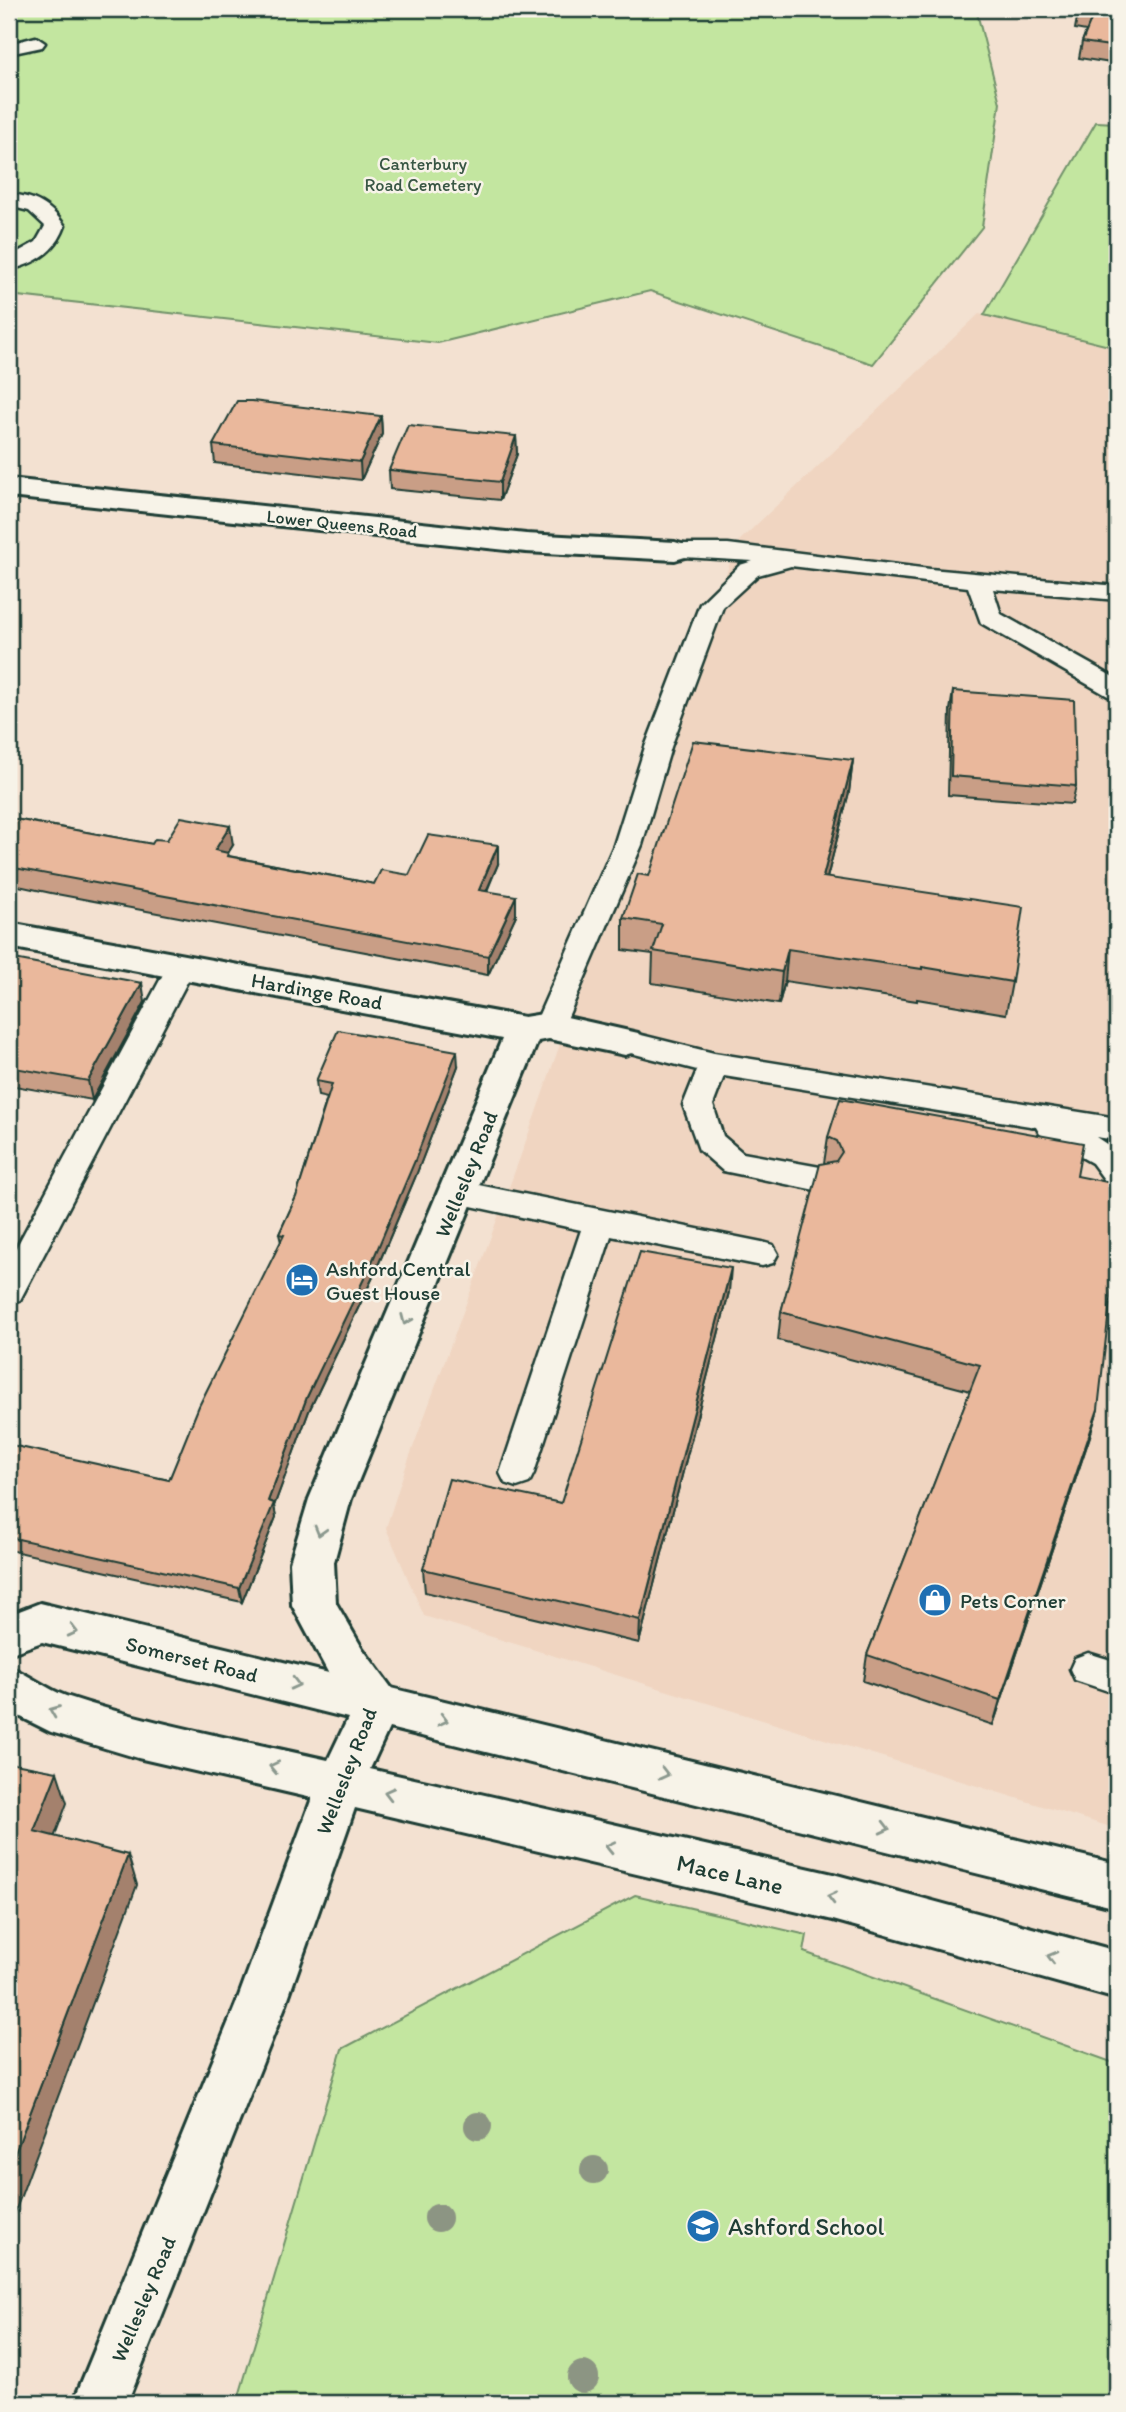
<svg xmlns="http://www.w3.org/2000/svg" width="1126" height="2412" viewBox="0 0 1126 2412" font-family="Itim,sans-serif">
  <style>
    .built { fill: #f0d5c1 }
    .green { fill: #c3e6a0; stroke: #71926a; stroke-width: 2 }
    .lines { fill: none; stroke-linecap: round; stroke-linejoin: round }
    .lane-casing { stroke: #1f3d34; stroke-width: 5 }
    .street-casing { stroke: #1f3d34; stroke-width: 6 }
    .primary-casing { stroke: #1f3d34; stroke-width: 6 }
    .lane { fill: #f7f3e8; fill-rule: evenodd }
    .street { fill: #f7f3e8; fill-rule: evenodd }
    .primary { fill: #f7f3e8; fill-rule: evenodd }
    .tree { fill: #8c9583 }
    .wall { fill: #c99e86; stroke: #1f3d34; stroke-width: 2 }
    .shaded-wall { fill: #a4816d; stroke: #1f3d34; stroke-width: 2 }
    .building { fill: #eab89c; stroke: #1f3d34; stroke-width: 2 }
    .oneway { stroke: #8b988e }
    .labels { text-anchor: middle; dominant-baseline: central; stroke-width: 5; stroke-linejoin: round; paint-order: stroke }
    .far-park-label { font-size: 18px; fill: #385644; stroke: #f7f3e8 }
    .far-street-label { font-size: 18px; fill: #1f3d34; stroke: #f7f3e8 }
    .street-label { font-size: 21px; fill: #1f3d34; stroke: #f7f3e8 }
    .poi-label { font-size: 21px; fill: #1f3d34; stroke: #f7f3e8; text-anchor: start }
    .near-street-label { font-size: 24px; fill: #1f3d34; stroke: #f7f3e8 }
    .near-poi-label { font-size: 24px; fill: #1f3d34; stroke: #f7f3e8; text-anchor: start }
  </style>
  <rect width="100%" height="100%" fill="#f3e1d1"/>
  <filter id="ink" filterUnits="userSpaceOnUse"><feTurbulence type="fractalNoise" baseFrequency=".0143" numOctaves="2"/><feDisplacementMap in="SourceGraphic" scale="14" xChannelSelector="R" yChannelSelector="G"/><feConvolveMatrix kernelMatrix="1 2 1 2 8 2 1 2 1" color-interpolation-filters="sRGB"/></filter>
  <g filter="url(#ink)">
    <path class="built" d="M979,314L1117,348V1829L424,1616L386,1528L404,1472L522,1152L737,543Z"/>
    <path class="green" d="M9,9H976L1000,103L982,227L873,364L650,291L438,343L9,295Z
      M1096,122L1117,123V348L984,315Z
      M635,1895L807,1935L804,1952L1117,2064V2403H237L342,2049Z"/>
    <g class="lines">
      <defs>
        <path id="lane" d="M36,37L45,43L42,47L9,54V44Z
          M9,194C34,196 51,205 65,226C56,252 35,264 9,270V257L36,242L45,226L29,211L9,206Z
          M675,544H728L930,569L1117,586V600L993,589L1001,614L1117,679V698L1108,696L981,623L968,587L791,566L758,575L723,607L671,747L642,845L564,1026L559,1033L549,1036L539,1033L534,1026L614,845L645,747L700,604L740,565L753,561L666,556L663,551L666,546Z
          M181,957L191,960L195,967L20,1300L9,1304V1261L167,967L171,960Z
          M625,1031L714,1053L1117,1118V1140L1096,1137L1117,1151V1186L1106,1182L1092,1163L1040,1134L1036,1127L724,1076L713,1105L723,1136L743,1153L820,1167L831,1171L836,1179L831,1187L820,1191L723,1171L699,1150L683,1105L697,1070L615,1049L610,1042L615,1035Z
          M459,1181L762,1242L773,1245L778,1254L773,1263L762,1266L611,1236L534,1473L529,1483L517,1487L505,1483L500,1473L581,1230L448,1201L443,1193L448,1185Z
          M1088,1653L1117,1662V1694L1075,1680L1070,1669L1075,1658Z"/>
        <path id="street" d="M9,479L526,534L675,542L685,545L690,551L685,557L675,560L526,552L9,497Z
          M9,923L524,1017L549,1013L638,1033L643,1042L638,1051L625,1055L549,1039L538,1041L351,1499L334,1562L336,1603L362,1648L393,1690L400,1704L393,1718L377,1724L361,1718L330,1676L292,1605L290,1562L309,1499L502,1039L9,947Z"/>
        <path id="primary" d="M40,1603L1117,1864V1908L389,1728L370,1769L833,1874L1117,1951V1999L833,1920L355,1808L286,2004L127,2403H73L236,2004L312,1798L138,1758L51,1732L9,1711V1667C29,1674 46,1689 66,1696C151,1724 241,1740 328,1760L348,1718L42,1642L9,1654V1615Z"/>
      </defs>
      <use href="#lane" class="lane-casing"/>
      <use href="#street" class="street-casing"/>
      <use href="#primary" class="primary-casing"/>
      <use href="#lane" class="lane"/>
      <use href="#street" class="street"/>
      <use href="#primary" class="primary"/>
    </g>
    <g class="tree">
      <circle cx="478" cy="2126" r="14"/>
      <circle cx="594" cy="2170" r="14"/>
      <circle cx="438" cy="2218" r="14"/>
      <circle cx="583" cy="2377" r="16"/>
    </g>
    <path class="wall" d="M1117,9V64L1079,58L1082,42L1086,31L1075,29L1078,13Z
      M381,416L382,434L361,480L215,463L213,445Z
      M516,436L517,454L500,500L390,489L389,470Z
      M953,691L1076,786L1072,804L948,795L950,710Z
      M853,760L849,792L827,878L1012,982L1006,1014L917,999V1001L785,981L779,1004L652,983L653,954L623,950V918L649,876Z
      M9,818L152,844L167,840L233,845L228,853L229,856L374,884L409,875L498,864L487,891L516,915L488,975L51,893L9,884Z
      M9,958L145,1002L92,1100L9,1085Z
      M458,1066L415,1178L373,1277L309,1411L274,1506L276,1517L242,1602L9,1550V1449L169,1480L281,1242L279,1234L296,1197L327,1098L318,1096L316,1081Z
      M828,1137L1077,1176L1098,1409L1090,1436L993,1725L863,1681L867,1655L970,1391L778,1340L781,1312L824,1163Z
      M729,1292L639,1643L425,1592L423,1569L561,1503Z"/>
    <path class="shaded-wall" d="M381,416L382,434L361,480L360,462Z
      M516,436L517,454L500,500V482Z
      M853,760L849,792L819,909L823,877Z
      M230,826L233,845L218,869L215,850Z
      M498,845V864L479,908V890Z
      M516,896V915L488,975V956Z
      M788,949L785,981L779,1004L782,972Z
      M142,983L145,1002L92,1100L88,1081Z
      M457,1051L458,1066L415,1178L373,1277L309,1411L274,1506L276,1517L242,1602L239,1588L268,1501L307,1397Z
      M731,1268L729,1292L639,1643L640,1620Z
      M1098,1409L1090,1436L993,1725L1000,1700Z
      M57,1772L67,1803L45,1862L34,1831Z
      M128,1855L137,1885L9,2228V2169Z"/>
    <path class="building" d="M1079,9H1117V47L1082,42L1093,15L1078,13Z
      M237,401H252L381,416L360,462L213,445Z
      M408,425L516,436L500,482L389,470Z
      M953,691L1074,700L1076,786L951,776Z
      M693,741L853,760L823,877L1023,907L1012,982L922,967V969L788,949L782,972L653,951L662,924L623,918L638,874L649,876Z
      M181,817L230,826L215,850L228,853L227,856L374,884L381,870L409,875L428,835L498,845L479,890L516,896L488,956L9,867V818L152,844L155,839L167,840Z
      M9,958L142,983L88,1081L9,1067Z
      M338,1030L457,1051L414,1163L372,1262L307,1397L268,1501L274,1503L239,1588L9,1537V1449L11,1445L169,1480L199,1406L284,1235L279,1234L296,1197L332,1084L316,1081Z
      M840,1099L1083,1143L1077,1176L1117,1184V1239L1098,1409L1000,1700L867,1655L980,1365L781,1312L820,1164L836,1161L842,1152L837,1141L828,1137Z
      M640,1252L731,1268L640,1620L423,1569L449,1479L561,1503Z
      M9,1763L57,1772L34,1831L128,1855L9,2169Z"/>
    <defs><path id="oneway-chevron" d="M-2-3.5L2.5 0L-2 3.5" fill="none" stroke-width="1.6" stroke-linecap="round" stroke-linejoin="round" transform="scale(1.75)"/></defs>
    <g class="oneway">
      <use href="#oneway-chevron" transform="translate(406 1320) rotate(113)"/>
      <use href="#oneway-chevron" transform="translate(320 1531) rotate(106)"/>
      <use href="#oneway-chevron" transform="translate(73 1631) rotate(14)"/>
      <use href="#oneway-chevron" transform="translate(295 1684) rotate(14)"/>
      <use href="#oneway-chevron" transform="translate(54 1711) rotate(-158)"/>
      <use href="#oneway-chevron" transform="translate(443 1720) rotate(14)"/>
      <use href="#oneway-chevron" transform="translate(274 1767) rotate(-168)"/>
      <use href="#oneway-chevron" transform="translate(664 1774) rotate(14)"/>
      <use href="#oneway-chevron" transform="translate(389 1793) rotate(-166)"/>
      <use href="#oneway-chevron" transform="translate(885 1828) rotate(14)"/>
      <use href="#oneway-chevron" transform="translate(610 1847) rotate(-167)"/>
      <use href="#oneway-chevron" transform="translate(832 1897) rotate(-166)"/>
      <use href="#oneway-chevron" transform="translate(1052 1957) rotate(-165)"/>
    </g>
  </g>
  <defs>
    <symbol id="hotel-disc" viewBox="-11 -11 22 22"><circle r="9.5" fill="#1f6fb2" stroke="#f7f3e8"/><path d="M-6-4.5h1.5V1H6V5H4.5V3h-9V5H-6ZM-4 0a1.8 1.8 0 1 1 3.6 0ZM.5 0V-2.5h3Q6-2.5 6 0Z" fill="#fff"/></symbol>
    <symbol id="shop-disc" viewBox="-11 -11 22 22"><circle r="9.5" fill="#1f6fb2" stroke="#f7f3e8"/><path d="M-5-2.5h2.3a2.7 3.5 0 0 1 5.4 0H5L5.5 6h-11ZM-1.5-2.5h3a1.5 2.3 0 0 0-3 0Z" fill="#fff"/></symbol>
    <symbol id="school-disc" viewBox="-11 -11 22 22"><circle r="9.5" fill="#1f6fb2" stroke="#f7f3e8"/><path d="M0-5L7-2L0 1L-7-2ZM-4 1L0 2.5L4 1V4Q0 6-4 4Z" fill="#fff"/></symbol>
  </defs>
  <g fill-rule="evenodd">
    <use href="#hotel-disc" x="283" y="1261" width="38" height="38"/>
    <use href="#shop-disc" x="916" y="1581" width="38" height="38"/>
    <use href="#school-disc" x="684" y="2207" width="38" height="38"/>
  </g>
  <g class="labels">
    <g class="far-park-label">
      <text x="423" y="164">Canterbury<tspan x="423" dy="21">Road Cemetery</tspan></text>
    </g>
    <g class="far-street-label">
      <text transform="translate(342 524) rotate(6)">Lower Queens Road</text>
    </g>
    <g class="street-label">
      <text transform="translate(317 991) rotate(10)">Hardinge Road</text>
      <text transform="translate(466 1174) rotate(-68)">Wellesley Road</text>
      <text transform="translate(192 1659) rotate(14)">Somerset Road</text>
      <text transform="translate(346 1771) rotate(-69)">Wellesley Road</text>
      <text transform="translate(143 2299) rotate(-67)">Wellesley Road</text>
    </g>
    <g class="poi-label">
      <text x="326" y="1268">Ashford Central<tspan x="326" dy="24">Guest House</tspan></text>
      <text x="960" y="1600">Pets Corner</text>
    </g>
    <g class="near-street-label">
      <text transform="translate(730 1874) rotate(13)">Mace Lane</text>
    </g>
    <g class="near-poi-label">
      <text x="728" y="2226">Ashford School</text>
    </g>
  </g>
  <rect width="1126" height="2412" fill="none" stroke="#f7f3e8" stroke-width="35"/>
  <rect x="18" y="18" width="1091" height="2377" fill="none" stroke="#1f3d34" stroke-width="2.5" filter="url(#ink)"/>
</svg>
